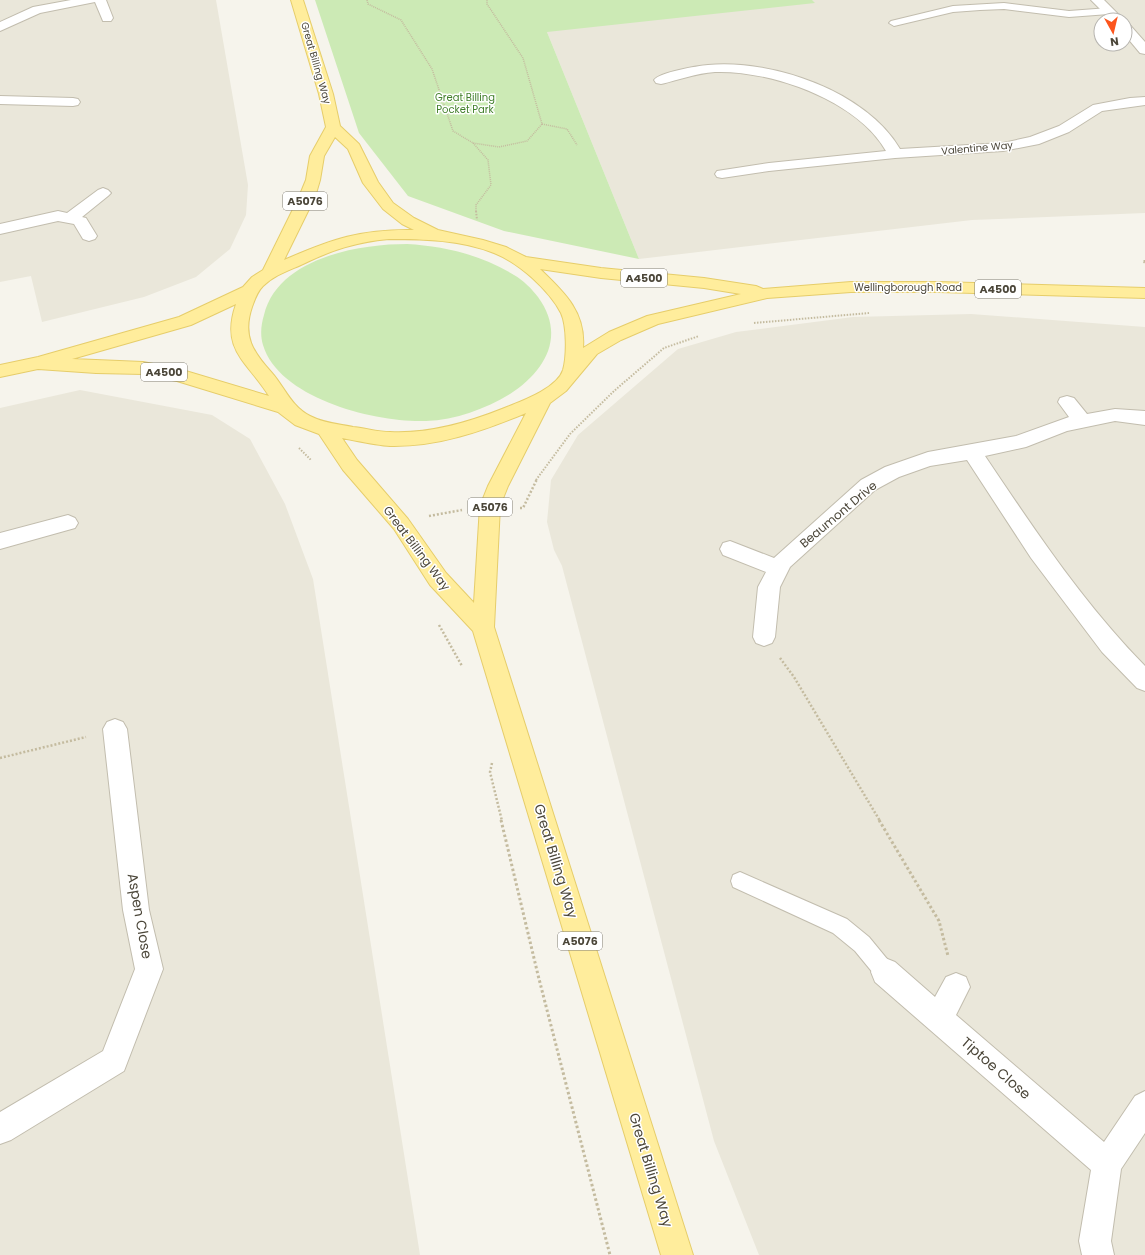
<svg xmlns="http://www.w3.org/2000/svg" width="1145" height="1255" viewBox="0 0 1145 1255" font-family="Poppins,sans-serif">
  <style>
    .residential { fill: #eae7da; fill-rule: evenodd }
    .green { fill: #cceab5 }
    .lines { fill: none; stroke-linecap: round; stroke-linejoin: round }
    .lane-casing { stroke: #c2bdae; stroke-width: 2 }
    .street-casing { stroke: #c2bdae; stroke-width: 2 }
    .primary-casing { stroke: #e6cd6a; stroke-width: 2 }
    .path-far3 { stroke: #c4bb9f; stroke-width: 1.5; stroke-dasharray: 1 1; stroke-linecap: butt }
    .path-far2 { stroke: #c4bb9f; stroke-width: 2; stroke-dasharray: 1.5 1.5; stroke-linecap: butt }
    .path-far1 { stroke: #c4bb9f; stroke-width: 2.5; stroke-dasharray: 2 2; stroke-linecap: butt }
    .path { stroke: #c4bb9f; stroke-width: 3; stroke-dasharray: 2.5 2.5; stroke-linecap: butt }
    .lane { fill: #fff; fill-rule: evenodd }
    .street { fill: #fff; fill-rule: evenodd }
    .primary { fill: #ffed9c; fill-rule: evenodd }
    .labels { text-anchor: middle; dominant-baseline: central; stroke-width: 3; stroke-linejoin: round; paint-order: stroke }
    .far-street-label { font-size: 10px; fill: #4b4639; stroke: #fff }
    .far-park-label { font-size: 10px; fill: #417f2a; stroke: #fff }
    .shield { fill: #fff; stroke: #817e74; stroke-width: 1 }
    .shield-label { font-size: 11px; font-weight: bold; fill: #4b4639 }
    .street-label { font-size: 12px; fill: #4b4639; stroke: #fff }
    .near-street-label { font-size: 14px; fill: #4b4639; stroke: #fff }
  </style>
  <rect width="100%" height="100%" fill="#f6f4ec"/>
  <path class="residential" d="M0,0H216L248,185L246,215L230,249L196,277L144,297L42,322L31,276L0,282Z
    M531,0H1145V213L972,220L639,259L547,32ZM1101,20H1125V44H1101Z
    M971,314L1145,327V1255H759L714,1141L562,566L554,550L547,522L551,480L578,435L678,349L736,332L853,317Z
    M80,390L212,415L250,439L285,504L313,579L420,1255H0V408Z"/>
  <path class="green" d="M315,0H812L815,3L547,32L639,259L504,231L408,196L359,133Z
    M407,244C444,246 482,255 514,275C523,280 532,289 538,297C566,335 546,371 510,394C485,409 456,420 426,421C377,423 279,399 263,345C260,335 261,325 264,315C278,258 358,244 407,244Z"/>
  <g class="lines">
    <defs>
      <path id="lane" d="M1004,3L1069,11L1109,8L1113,11L1109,14L1069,17L1004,9L980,10L953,12L894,26L889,23L891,21L953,6Z
        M740,872L847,919L869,937L892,965L895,972L892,979L885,982L878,979L855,951L833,933L733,887L731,881L733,875Z"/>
      <path id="street" d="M71,0H106L113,18L111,21H103L95,2L40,13L0,31V22L33,7Z
        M1091,0H1104L1124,20H1111Z
        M1125,23L1129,24L1145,42V54L1140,53L1125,35Z
        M708,65C772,59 866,91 900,149L1003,143L1030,137L1059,126L1093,105L1130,98L1145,97V105L1102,111L1069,132L1039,144L1003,151L895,158L769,171L722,178L717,177L715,174L717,171L769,163L886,151C857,100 770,70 715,72C696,73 679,80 661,84L656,83L654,80C660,72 697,66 708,65Z
        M0,96L73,98L78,99L80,102L78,105L73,106L0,104Z
        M103,188L108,190L111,193L108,196L82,217L86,218L97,236L95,239L89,241L83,239L74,224L58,221L0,234V224L58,211L67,213L98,190Z
        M1067,396L1074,398L1087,414L1115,409L1145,411V425L1115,421L1067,431L1026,447L985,456C1034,529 1083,603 1145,666V691L1137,688L1102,652L1031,558L967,460L930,466L899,477L875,490L790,567L780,587L775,637L772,643L764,646L756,643L753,637L758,587L766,572L723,555L720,549L723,543L730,541L774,558L861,480L885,467L928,452L1016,436L1069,417L1058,402L1060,398Z
        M68,515L75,518L78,523L75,528L0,549V533Z
        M115,719L123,722L127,729L149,910L163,969L124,1071L11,1140L0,1144V1112L103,1051L135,969L123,910L103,729L107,722Z
        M885,958L895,962L935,997L946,977L956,973L966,977L970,987L956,1015L1104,1142L1135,1096L1145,1091V1133L1121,1169L1111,1241L1114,1255H1082L1079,1241L1091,1170L875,982L871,972L875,962Z"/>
      <path id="primary" d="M291,0H303L333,94L340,126L359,144L378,182L393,203L414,218L438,230L483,240L506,247L526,257L601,268L704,278L756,286L763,289L851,282H939L1145,288V298L939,292H851L767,298L658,324L621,340L597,354L566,391L550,403L508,486L500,506L494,627L693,1255H661L473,631L430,585L394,529L343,470L319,434L295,425L278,412L177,381L143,374L96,373L38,369L0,377V365L38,357L179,317L243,287L252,277L263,270L299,197L306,180L310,156L326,127L319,94ZM335,137L348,149L363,183L383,209L402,224L414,230C361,229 332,239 284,260L315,197L320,180L324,156ZM389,239C425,239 461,240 494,253C519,263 549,290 561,313C567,326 567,356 563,370C557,389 519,402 502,409C467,423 428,434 390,432C378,432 365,428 353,427C338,424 323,423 310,416C291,406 285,388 272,373C253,352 242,336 252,307C255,299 257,292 263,286C274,275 290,270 303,264C332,250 356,242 389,239ZM540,269L601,278L704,288L741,294L647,316L609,332L583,348C586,312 564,292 540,269ZM236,304C220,350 247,361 269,396L179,369L143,362L72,359L191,325ZM526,413L488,486L480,506L474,603L446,573L408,519L357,460L342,438C358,441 375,445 390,446C438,447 483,431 526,413Z"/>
    </defs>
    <use href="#lane" class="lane-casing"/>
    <use href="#street" class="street-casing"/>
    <use href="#primary" class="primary-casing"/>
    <path class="path-far3" d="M367,0L368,4L401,20L432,69L453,131L473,143L499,147L527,141L542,124L523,58L487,4V0
      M542,124L567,129L577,145
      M473,143L488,160L491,185L476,205V212"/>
    <path class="path-far2" d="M476,211L477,220
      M1145,261H1143L1145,263
      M754,323L869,313
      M299,448L311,460
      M536,480L570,434L614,391L664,348L699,336"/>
    <path class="path-far1" d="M520,508H523L537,479
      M429,516L462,510
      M439,625L462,666
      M780,658L794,677L880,821
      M0,758L86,737
      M492,763L490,772L502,821"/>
    <path class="path" d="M501,820L538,975L610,1255
      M879,820L939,921L948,956"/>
    <use href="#lane" class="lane"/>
    <use href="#street" class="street"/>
    <use href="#primary" class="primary"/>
  </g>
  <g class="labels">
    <g class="far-street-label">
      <text transform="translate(316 63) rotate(74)">Great Billing Way</text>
      <text transform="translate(977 148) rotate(-5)">Valentine Way</text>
      <text x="908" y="287">Wellingborough Road</text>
    </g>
    <g class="far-park-label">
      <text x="465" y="97">Great Billing<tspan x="465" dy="12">Pocket Park</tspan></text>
    </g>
    <g class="shield">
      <rect x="283" y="192" width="44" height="18" rx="3"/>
      <rect x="621" y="269" width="46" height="18" rx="3"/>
      <rect x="975" y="280" width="46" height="18" rx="3"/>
      <rect x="141" y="363" width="46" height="18" rx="3"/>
      <rect x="468" y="498" width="44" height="18" rx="3"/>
      <rect x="558" y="932" width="44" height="18" rx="3"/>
    </g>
    <g class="shield-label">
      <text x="305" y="201">A5076</text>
      <text x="644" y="278">A4500</text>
      <text x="998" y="289">A4500</text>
      <text x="164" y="372">A4500</text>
      <text x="490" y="507">A5076</text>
      <text x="580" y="941">A5076</text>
    </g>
    <g class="street-label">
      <text transform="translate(838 514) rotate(-40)">Beaumont Drive</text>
      <text transform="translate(417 548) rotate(53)">Great Billing Way</text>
    </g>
    <g class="near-street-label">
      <text transform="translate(556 861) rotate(73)">Great Billing Way</text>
      <text transform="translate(140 916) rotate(80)">Aspen Close</text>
      <text transform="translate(996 1068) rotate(41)">Tiptoe Close</text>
      <text transform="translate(651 1170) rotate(73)">Great Billing Way</text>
    </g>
  </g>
  <g transform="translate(1113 32) rotate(172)"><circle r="19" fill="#ffffff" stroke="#b7b5b0"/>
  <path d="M0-3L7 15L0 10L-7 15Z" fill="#fc551d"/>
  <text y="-6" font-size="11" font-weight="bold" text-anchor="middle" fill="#4b4639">N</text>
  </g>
</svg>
